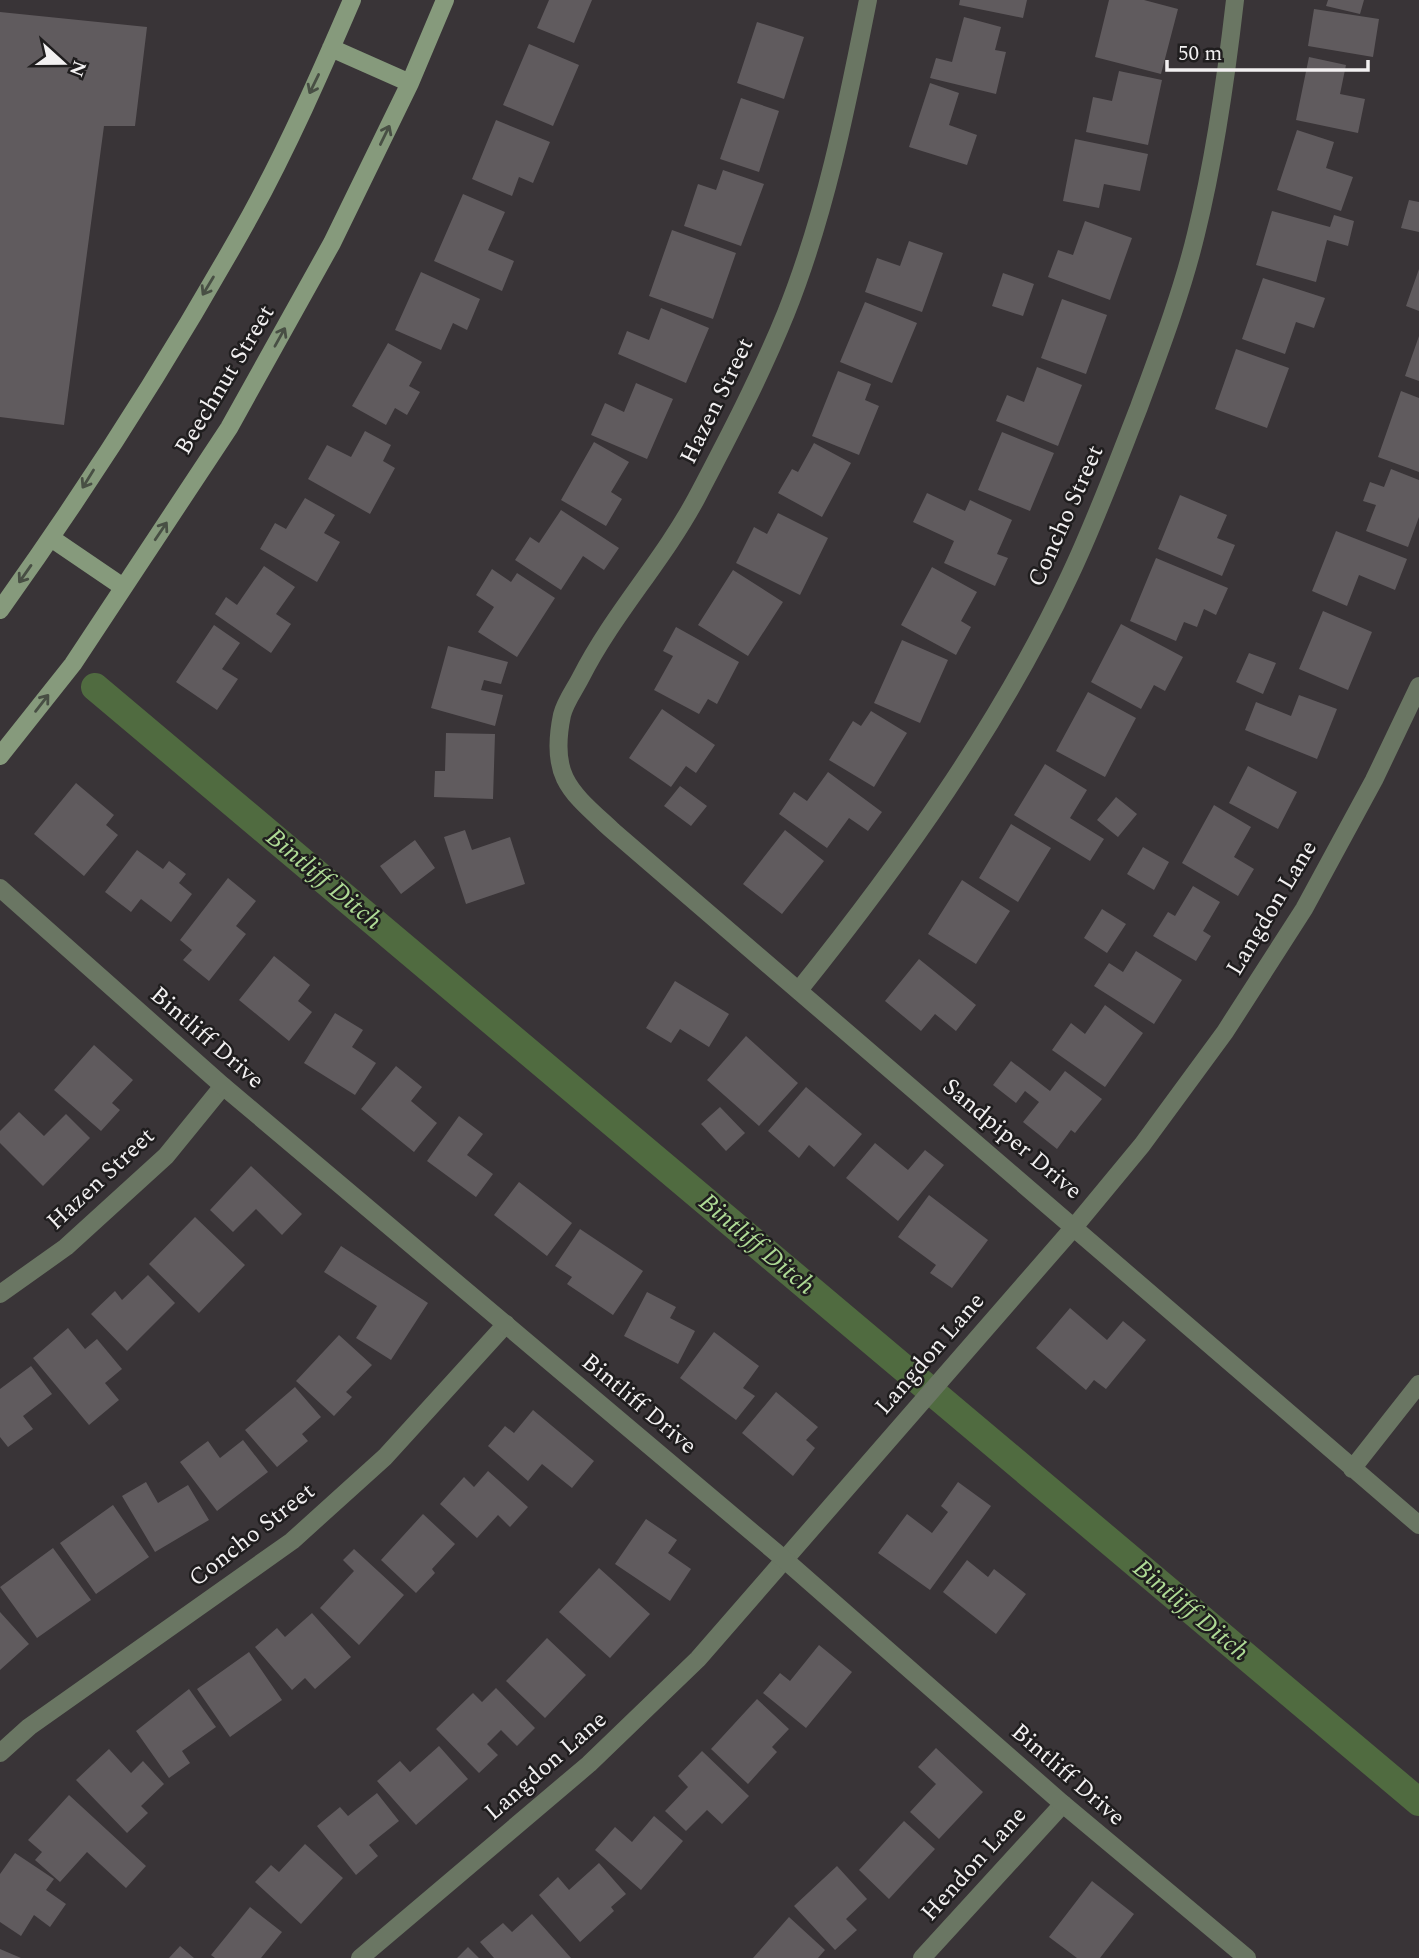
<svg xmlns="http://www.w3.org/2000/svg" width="1419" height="1958" viewBox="0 0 1419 1958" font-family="Spectral,serif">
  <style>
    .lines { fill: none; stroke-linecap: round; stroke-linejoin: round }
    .canal { stroke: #506b40; stroke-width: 28 }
    .building { fill: #605b5e }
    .minor { stroke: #6a7663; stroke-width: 18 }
    .tertiary { stroke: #6a7663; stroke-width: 18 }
    .secondary { stroke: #869a7c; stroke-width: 18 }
    .oneway { stroke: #484f44 }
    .labels { text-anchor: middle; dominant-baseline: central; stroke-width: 5; stroke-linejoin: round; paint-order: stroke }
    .street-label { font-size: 24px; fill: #f2f0f1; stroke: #1f1d1e }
    .water-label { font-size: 26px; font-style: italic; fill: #aeda95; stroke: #1f1d1e }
  </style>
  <rect width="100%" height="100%" fill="#393437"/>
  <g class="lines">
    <path class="canal" d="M95,687L1419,1802"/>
  </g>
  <path class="building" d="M549,0H592L574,43L537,28Z
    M960,0H1027L1023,18L959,5Z
    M1109,0H1144L1178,9L1161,74L1095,57Z
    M1328,0H1364L1360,14L1326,6Z
    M1314,9L1379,19L1373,57L1308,46Z
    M0,12L147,27L135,126H104L64,425L0,417Z
    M964,17L1001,27L995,50L1006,52L996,94L930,78L936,58L952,62Z
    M757,22L804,37L784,99L737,83Z
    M529,44L579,65L553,126L503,105Z
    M1309,57L1346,65L1340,94L1365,99L1358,133L1296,120Z
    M1119,71L1162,80L1148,145L1086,132L1093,97L1112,101Z
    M930,83L959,93L949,125L977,135L967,165L909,147Z
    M741,98L779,111L759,172L720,159Z
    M496,120L550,142L533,183L519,177L512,196L472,179Z
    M1297,130L1334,142L1326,168L1353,177L1341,211L1277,190Z
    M1075,139L1148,154L1140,191L1104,184L1099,208L1063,201Z
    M723,170L764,184L741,246L684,226L698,184L716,190Z
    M463,194L505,212L488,250L514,261L502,291L434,261Z
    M1409,200L1419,202V232L1401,228Z
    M1272,211L1330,227L1334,215L1354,221L1348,246L1327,240L1316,282L1256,265Z
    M1085,221L1132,238L1110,300L1048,277L1058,250L1073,255Z
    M672,230L736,253L713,319L649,296Z
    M909,241L943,253L922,312L865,292L877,258L900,266Z
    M1419,269V311L1406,306Z
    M421,272L480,299L467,330L453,323L441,350L395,330Z
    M1003,273L1034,284L1023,316L992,306Z
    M1263,278L1325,298L1314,328L1296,322L1285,354L1242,339Z
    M1062,299L1107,315L1086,374L1041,358Z
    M865,302L917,323L892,383L840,362Z
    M661,308L709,328L686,383L618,354L627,331L649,340Z
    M1419,336V381L1405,376Z
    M388,343L422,362L409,386L420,392L407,415L395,408L386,425L352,406Z
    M1236,349L1289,368L1267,428L1215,409Z
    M1037,367L1082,385L1058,446L996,421L1007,395L1024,402Z
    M838,371L871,384L865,400L879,406L859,455L812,436Z
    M636,383L673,399L647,459L591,435L605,403L624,412Z
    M1401,391L1419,398V472L1378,457Z
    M365,431L391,445L383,461L395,468L370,514L308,479L327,445L351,457Z
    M1002,432L1054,453L1030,511L978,490Z
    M594,442L629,462L611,492L622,499L606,526L561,500Z
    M814,443L851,463L822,517L778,493L792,469L798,472Z
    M1391,469L1419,480V517L1408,547L1366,531L1376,505L1363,501L1370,482L1384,487Z
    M927,493L965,511L970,500L1012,520L997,554L1008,558L995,586L944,563L954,541L913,522Z
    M1180,495L1227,515L1217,538L1235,545L1222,576L1158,549Z
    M305,498L335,515L324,533L340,542L317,582L260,549L275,523L286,529Z
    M561,510L619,548L604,570L583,556L561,590L515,560L530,537L539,543Z
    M778,513L828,538L800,595L736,563L754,527L767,534Z
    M1336,531L1407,559L1395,590L1359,575L1347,606L1312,591Z
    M1156,558L1228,588L1216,615L1204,609L1197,627L1184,622L1176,641L1130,621Z
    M264,566L295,587L276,614L291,624L271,653L215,614L226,597L237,605Z
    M932,567L977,592L961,621L971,627L956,655L901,625Z
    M492,569L511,582L517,573L555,598L517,657L478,632L494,607L476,595Z
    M733,570L783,602L748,656L698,625Z
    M1323,611L1372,632L1348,690L1299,669Z
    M1121,624L1183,657L1165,691L1154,685L1141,709L1091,682Z
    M214,625L240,643L222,669L238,679L217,710L176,682Z
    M676,627L739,662L717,704L708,699L699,714L654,690L673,656L663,651Z
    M902,640L948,660L920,723L874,703Z
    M448,646L508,662L501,684L484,680L481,690L503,695L495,726L431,708Z
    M1249,653L1276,663L1263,694L1236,682Z
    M1088,692L1136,718L1105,777L1056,751Z
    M1299,695L1337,709L1317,759L1245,730L1256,702L1291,716Z
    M662,709L715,745L696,773L686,766L671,787L629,758Z
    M871,711L907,733L874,787L829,760L853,721L861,726Z
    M446,733L495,734L493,799L434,797L435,771H445Z
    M1045,764L1087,790L1070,818L1104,839L1090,861L1014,815Z
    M1248,766L1297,792L1278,829L1229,803Z
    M828,772L882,812L868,831L849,818L827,848L779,814L794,792L807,801Z
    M76,783L114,815L106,825L118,835L84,876L34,834Z
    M680,786L707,806L691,826L664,806Z
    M1116,797L1137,814L1118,837L1097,820Z
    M1214,805L1251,827L1234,857L1254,869L1238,896L1182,863Z
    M1011,824L1051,848L1018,902L979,878Z
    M465,830L472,850L510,837L525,884L466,904L444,837Z
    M785,830L824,861L782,914L743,884Z
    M415,840L435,868L401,894L380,866Z
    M1143,847L1169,862L1154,890L1127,874Z
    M137,850L163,869L169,861L186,874L179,883L192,894L171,922L141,899L131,912L105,892Z
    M228,878L256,901L236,926L246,934L209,981L183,960L192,950L180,940Z
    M962,880L1010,911L976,964L928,934Z
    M1193,886L1220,902L1203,931L1211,936L1196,961L1153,936L1168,912L1175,916Z
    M1102,909L1126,924L1107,953L1084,938Z
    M1136,951L1182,980L1154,1024L1094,986L1109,963L1123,972Z
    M274,956L310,985L298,1001L312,1012L289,1041L239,1000Z
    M919,959L976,1005L956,1031L935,1014L921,1031L885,1001Z
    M675,981L729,1014L709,1047L680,1029L671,1043L646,1028Z
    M1105,1005L1143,1033L1105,1087L1052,1050L1071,1023L1085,1034Z
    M335,1013L363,1030L352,1047L376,1063L355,1095L304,1063Z
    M746,1036L798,1083L759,1126L707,1080Z
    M94,1045L133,1080L112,1103L120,1110L101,1131L54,1090Z
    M1011,1061L1050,1091L1065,1071L1102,1099L1075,1133L1071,1130L1057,1149L1023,1122L1039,1102L1025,1091L1016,1103L993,1085Z
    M396,1066L422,1087L411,1101L437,1123L414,1152L361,1109Z
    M806,1087L862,1134L834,1167L809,1145L799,1158L768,1131Z
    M720,1107L745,1133L726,1151L701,1124Z
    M19,1112L44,1136L66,1114L90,1138L43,1186L0,1143V1131Z
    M459,1116L483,1134L467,1155L493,1174L476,1197L427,1161Z
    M875,1143L908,1170L925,1150L944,1165L898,1221L846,1178Z
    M251,1166L302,1214L282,1235L256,1209L233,1232L210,1210Z
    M519,1182L572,1223L547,1256L494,1215Z
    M929,1195L988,1240L952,1288L930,1273L936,1265L898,1237Z
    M195,1217L245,1265L199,1313L149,1264Z
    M580,1229L643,1271L613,1315L567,1284L572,1277L555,1266Z
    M341,1246L428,1303L391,1360L356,1338L377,1306L324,1272Z
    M148,1275L175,1303L127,1351L91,1314L115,1291L122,1300Z
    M647,1292L676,1307L670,1318L695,1331L678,1364L624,1336Z
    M1070,1308L1107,1340L1123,1321L1146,1340L1106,1389L1094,1380L1086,1390L1036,1348Z
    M68,1328L85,1349L97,1339L122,1369L105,1383L119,1400L89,1425L33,1358Z
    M714,1332L759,1366L743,1388L755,1396L736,1420L680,1378Z
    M339,1335L372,1365L346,1392L352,1397L334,1416L296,1381Z
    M31,1366L52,1394L23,1416L33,1429L8,1447L0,1437V1389Z
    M295,1387L321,1417L302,1434L308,1441L277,1467L245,1430Z
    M776,1392L818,1427L806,1440L815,1448L793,1476L742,1433Z
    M533,1410L594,1461L572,1488L542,1464L528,1481L488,1446L505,1426L514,1433Z
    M243,1440L268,1472L217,1511L180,1462L208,1441L220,1458Z
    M488,1471L528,1507L510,1527L498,1515L477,1538L440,1504L464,1477L474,1487Z
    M146,1482L158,1503L188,1485L209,1520L155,1552L122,1496Z
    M958,1482L991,1506L930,1590L878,1553L907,1514L932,1533L948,1512L941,1506Z
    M113,1505L149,1557L96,1594L60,1543Z
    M423,1514L455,1544L432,1569L435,1573L416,1593L381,1560Z
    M646,1519L677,1540L668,1553L691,1569L670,1601L615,1564Z
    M53,1548L91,1600L37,1638L0,1587Z
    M354,1549L404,1595L359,1645L320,1608L354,1571L343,1560Z
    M967,1560L988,1577L994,1569L1026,1594L996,1634L943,1592Z
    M599,1568L650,1614L610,1658L559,1612Z
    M0,1612L29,1644L0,1670Z
    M312,1613L351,1657L315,1689L305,1678L292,1690L255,1647L277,1628L285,1637Z
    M547,1638L586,1675L545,1718L506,1681Z
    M819,1645L852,1672L806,1728L763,1693L780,1673L790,1681Z
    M249,1652L282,1700L230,1737L197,1689Z
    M496,1688L535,1728L517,1746L501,1730L487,1744L498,1755L479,1773L436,1729L473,1693L482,1702Z
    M189,1689L216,1727L182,1751L190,1763L169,1778L136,1731Z
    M757,1699L789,1729L772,1747L777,1752L748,1784L711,1749Z
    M439,1746L468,1779L416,1825L377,1781L400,1761L410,1772Z
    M936,1748L983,1792L939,1839L910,1812L936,1784L918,1767Z
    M109,1749L131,1773L143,1761L164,1784L141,1806L148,1813L127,1833L76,1780Z
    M702,1751L749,1796L722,1824L707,1810L686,1831L665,1811L688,1787L678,1776Z
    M377,1793L399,1821L369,1845L378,1856L356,1875L317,1826L340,1807L348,1816Z
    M69,1795L146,1866L126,1888L87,1852L60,1882L35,1860L42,1852L28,1840Z
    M654,1816L683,1841L641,1890L595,1850L615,1827L632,1842Z
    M904,1821L935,1849L889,1899L859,1870Z
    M305,1844L343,1878L301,1924L255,1882L271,1865L279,1872Z
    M15,1853L54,1879L46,1890L66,1904L50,1927L34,1915L21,1936L0,1922V1874Z
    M599,1863L626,1894L611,1907L614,1911L580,1942L539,1895L558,1877L569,1890Z
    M837,1866L867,1899L846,1919L857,1930L835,1950L794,1906Z
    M1092,1881L1134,1914L1100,1958H1077L1049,1937Z
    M250,1907L282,1932L261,1958H215L211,1955Z
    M532,1914L571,1958H494L480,1942L503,1923L512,1932Z
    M789,1917L825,1950L818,1958H753Z
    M180,1946L194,1958H169Z
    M468,1947L479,1958H457Z
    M0,1949L21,1958H0Z"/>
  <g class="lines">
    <path class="minor" d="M868,0C847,105 826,213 786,313C760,377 728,438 696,499C662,562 613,614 581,677C575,689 565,702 562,715C549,778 571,792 613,831L1419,1525
      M799,990C901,863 1001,723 1070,575C1096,520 1117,463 1139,407C1160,350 1182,292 1196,234C1215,157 1226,79 1235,0
      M0,1294L66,1247L166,1156L223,1086
      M1352,1469L1419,1384
      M0,1753L29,1727L292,1541L385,1457L506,1324
      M360,1958L589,1764L698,1659L1075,1226L1142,1145L1225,1032L1304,909L1374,780L1419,686
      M922,1958L1063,1804"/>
    <path class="tertiary" d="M0,888L223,1086L785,1560L1063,1804L1247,1958"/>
    <path class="secondary" d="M331,48L410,83
      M51,538L123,587
      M0,610C90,484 175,351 250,216C288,147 321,72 352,0
      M0,756L73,664L229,428L332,243L410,83L445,0"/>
  </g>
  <defs><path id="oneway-shaft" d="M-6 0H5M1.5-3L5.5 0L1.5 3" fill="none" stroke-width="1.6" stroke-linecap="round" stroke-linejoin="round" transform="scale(1.75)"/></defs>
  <g class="oneway">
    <use href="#oneway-shaft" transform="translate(314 84) rotate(116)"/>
    <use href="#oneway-shaft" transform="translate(385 135) rotate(-64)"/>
    <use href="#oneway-shaft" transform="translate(208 286) rotate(121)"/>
    <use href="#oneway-shaft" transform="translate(280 337) rotate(-61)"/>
    <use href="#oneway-shaft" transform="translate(88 479) rotate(122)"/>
    <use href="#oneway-shaft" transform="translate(161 531) rotate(-56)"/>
    <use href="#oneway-shaft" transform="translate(25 574) rotate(125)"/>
    <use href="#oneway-shaft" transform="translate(42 703) rotate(-52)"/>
  </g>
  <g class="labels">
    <g class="street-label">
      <text transform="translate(225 380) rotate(-59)">Beechnut Street</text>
      <text transform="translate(717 401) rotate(-64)">Hazen Street</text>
      <text transform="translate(1066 516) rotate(-66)">Concho Street</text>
      <text transform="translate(1272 908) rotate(-59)">Langdon Lane</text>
      <text transform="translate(207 1038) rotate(41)">Bintliff Drive</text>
      <text transform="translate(1012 1139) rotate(40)">Sandpiper Drive</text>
      <text transform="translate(101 1179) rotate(-43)">Hazen Street</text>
      <text transform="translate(930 1354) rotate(-49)">Langdon Lane</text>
      <text transform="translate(639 1404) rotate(40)">Bintliff Drive</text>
      <text transform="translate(252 1535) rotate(-38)">Concho Street</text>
      <text transform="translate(546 1766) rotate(-41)">Langdon Lane</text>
      <text transform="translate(1068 1775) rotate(41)">Bintliff Drive</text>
      <text transform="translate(974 1864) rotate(-48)">Hendon Lane</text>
    </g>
    <g class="water-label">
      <text transform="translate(324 879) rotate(40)">Bintliff Ditch</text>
      <text transform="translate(757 1244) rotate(40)">Bintliff Ditch</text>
      <text transform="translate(1191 1610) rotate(40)">Bintliff Ditch</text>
    </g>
  </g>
  <g transform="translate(63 63) rotate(111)" stroke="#1f1d1e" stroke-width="5" paint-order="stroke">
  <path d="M0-5L12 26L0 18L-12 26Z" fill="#f2f0f1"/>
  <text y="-10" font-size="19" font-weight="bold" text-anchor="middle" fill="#f2f0f1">N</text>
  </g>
  <path d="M1167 60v10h201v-10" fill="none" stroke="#f2f0f1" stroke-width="3.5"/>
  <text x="1178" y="60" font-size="21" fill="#f2f0f1" stroke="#1f1d1e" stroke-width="5" paint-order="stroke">50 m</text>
</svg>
